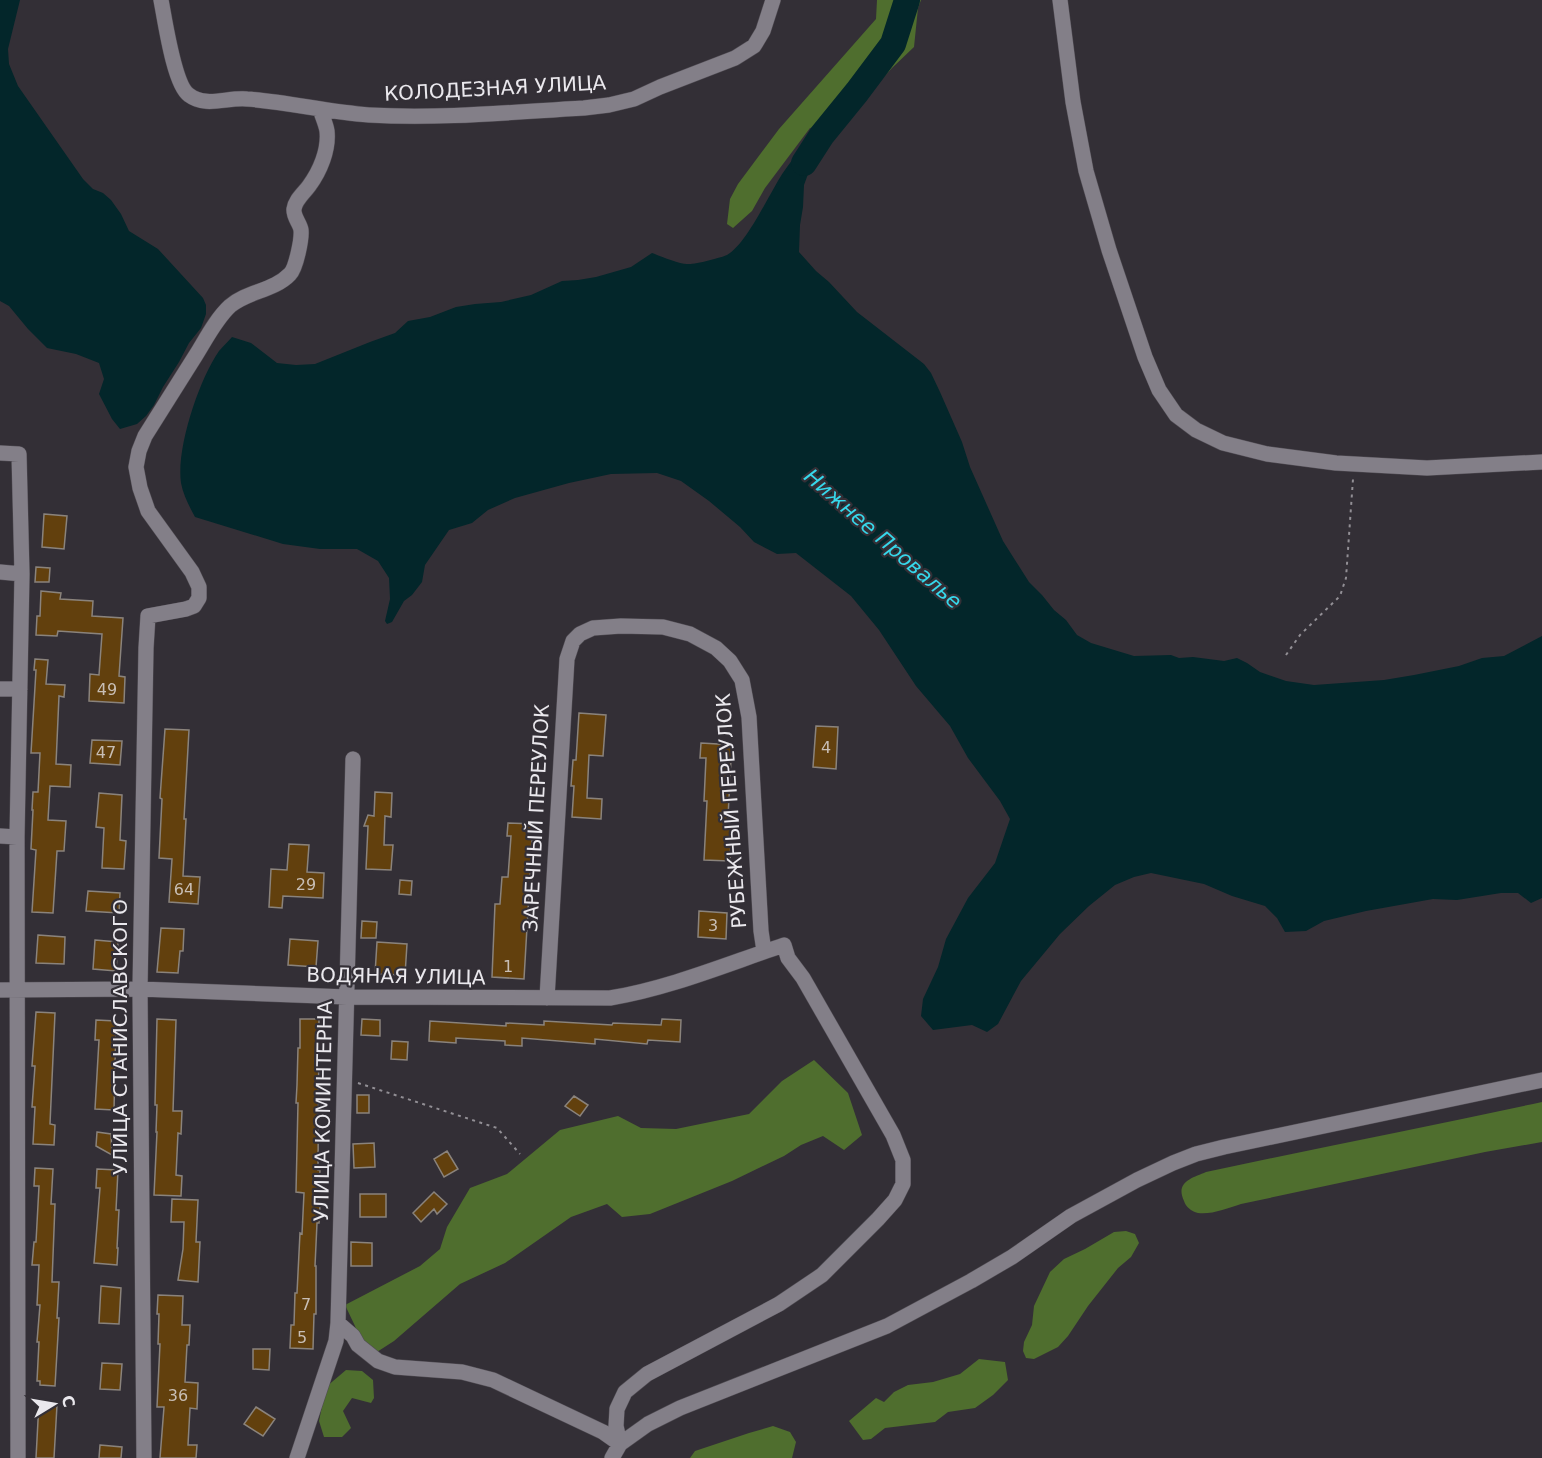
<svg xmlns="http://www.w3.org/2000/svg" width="1542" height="1458" viewBox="0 0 1542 1458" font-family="'DejaVu Sans',sans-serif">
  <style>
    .forest { fill: #4f6e2e }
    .water { fill: #03262a }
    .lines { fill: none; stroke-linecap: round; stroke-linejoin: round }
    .river { stroke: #03262a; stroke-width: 26 }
    .building { fill: #62400d; stroke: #8a837c; stroke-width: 1.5 }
    .minor-casing { stroke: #514d54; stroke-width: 16 }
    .path { stroke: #928f95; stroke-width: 2; stroke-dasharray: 3 4.5; stroke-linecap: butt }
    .minor { stroke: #837f88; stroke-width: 15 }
    .labels { text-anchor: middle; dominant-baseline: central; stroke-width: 4.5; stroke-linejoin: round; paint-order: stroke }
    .number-label { font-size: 16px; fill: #c8beb5 }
    .street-label { font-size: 20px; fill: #eae8ed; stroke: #332f36 }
    .water-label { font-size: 21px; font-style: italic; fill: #36d7ea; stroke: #332f36 }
  </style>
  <rect width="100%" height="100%" fill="#332f36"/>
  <path class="forest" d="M877,0H921L918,8L914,47L892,68L842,123L810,128L765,188L752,211L733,228L727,224L730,199L738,184L779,129L876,19Z
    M814,1060L848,1093L862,1135L844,1150L823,1136L801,1145L784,1156L732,1181L650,1214L622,1217L607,1204L571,1217L505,1263L460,1284L394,1341L366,1359L355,1326L345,1305L420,1266L440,1249L447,1227L470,1188L507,1174L560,1130L618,1116L641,1128L676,1129L749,1114L782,1081Z
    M1542,1102V1142L1485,1152L1241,1204C1228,1208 1211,1215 1198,1213C1191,1211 1186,1207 1184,1201C1175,1182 1192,1178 1206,1172C1318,1148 1430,1126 1542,1102Z
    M1126,1231L1135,1234L1139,1243L1131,1257L1118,1268L1088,1306L1068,1336L1058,1347L1034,1359L1026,1358L1023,1351L1024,1342L1032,1325L1034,1306L1050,1272L1064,1259L1085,1249L1114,1232Z
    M979,1359L1005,1362L1008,1380L993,1395L975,1408L948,1412L935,1422L885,1428L871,1439L863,1440L849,1421L876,1398L884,1402L894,1392L908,1385L933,1382L960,1374Z
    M346,1370L362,1371L373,1380L374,1398L371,1403L352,1398L343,1411L351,1428L342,1437H324L319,1421L326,1387Z
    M773,1426L790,1432L796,1442L792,1458H690L695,1451L749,1433Z"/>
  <path class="water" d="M0,0H20L8,49L9,64L18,86L83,179L93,189L103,193L111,200L121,214L129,231L158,249L203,298L206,305V314L201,328L189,343L179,362L163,387L154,405L146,416L137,424L120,429L112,419L99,394L104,379L99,363L76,354L47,348L28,329L9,306L0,301Z
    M822,135L825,146L821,154L811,166L804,185L803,207L800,225L799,252L816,271L829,282L857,312L924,364L931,373L940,392L962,442L970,467L1003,541L1029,582L1042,595L1054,610L1066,620L1077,635L1091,643L1134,656L1171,655L1179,658L1193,657L1224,661L1237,658L1247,663L1260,672L1286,681L1314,685L1384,680L1414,675L1459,666L1482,658L1504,656L1542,636V898L1531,903L1518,893H1501L1457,900L1433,899L1366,911L1324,921L1306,931L1285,932L1277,918L1265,906L1232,896L1204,884L1151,873L1134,877L1115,885L1089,906L1060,934L1021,981L998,1024L987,1032L972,1025L933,1030L921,1016L923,999L938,967L946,939L968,898L995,863L1010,819L1000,801L968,758L950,726L916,686L879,630L851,596L796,553L777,554L754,542L740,527L709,501L681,481L657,473L611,474L569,483L515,498L488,510L472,523L449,530L425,565L422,582L412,595L404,601L392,622L387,624L385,621L390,599L389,578L378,561L357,549H320L283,544L195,517C189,506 183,494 181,483C176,448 199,380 219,351C223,346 228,342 232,337L251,343L277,363L296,365L315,364L370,342L395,333L408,321L430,317L456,307L475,304L501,302L531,295L562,281L578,280L596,277L631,267L652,253C660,256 679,264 687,264C694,265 720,258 727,255C744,246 764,205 774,188C784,169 798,152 812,136Z"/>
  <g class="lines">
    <path class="river" d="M804,163L822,135L857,92L893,44L907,0"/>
  </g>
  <path class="building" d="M44,514L67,516L64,549L42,547Z
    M36,567L50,568L49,582H35Z
    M41,591L61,593L60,599L93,601L92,616L123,618L119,676L125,677L124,703L89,701L90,674L99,675L102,634L58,631L57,636L36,635L37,616H40Z
    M35,659L48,660L46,684L65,685L64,697L59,696L56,764L71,765L70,787L50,786L48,820L66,821L64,851H57L53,913L32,912L36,850L31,849L33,810H32L33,792H38L40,753H31L36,670H34Z
    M579,713L606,715L603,756L589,755L587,798L602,799L601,819L572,817L574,786H571L573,760H576Z
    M816,726L838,727L836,769L813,767Z
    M165,729L189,730L184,819H186L183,876L200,877L198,904L169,902L172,859L159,858L162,799L160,798Z
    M92,740L122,741L120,765L90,763Z
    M701,743L734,745L733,760L731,759L728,817H732L730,861L704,860L707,801H704L706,758H700Z
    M375,792L392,793L391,817L385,816L384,845H393L391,870L366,869L368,826H364L368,815L374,816Z
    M99,793L122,795L120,840L126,841L124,869L102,868L104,828L96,827Z
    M508,823L535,824L534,838H532L530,879H532L531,894L529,893L524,979L492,977L495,904H500L502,877H508L511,836H507Z
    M289,844L309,845L307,872L324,873L323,898L283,896L282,908L269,907L271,869L287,870Z
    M400,880L412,881L411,895L399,894Z
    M88,891L120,893L119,913L86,911Z
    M699,911L727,913L726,939L698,937Z
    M362,921L377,922L376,938H361Z
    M161,928L184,929L183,951H180L178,973L157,972Z
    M38,935L65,937L64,964L36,963Z
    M290,939L318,941L316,967L288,965Z
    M95,940L118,942L116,971L93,969Z
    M377,942L407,944L405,975L375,974Z
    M36,1012L55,1013L50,1124L55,1125L54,1145L33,1144L35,1107H32L35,1066H32Z
    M157,1019L176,1020L173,1111H182L181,1134L178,1133L176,1175L182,1176L181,1196L154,1195L157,1132H156L157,1105H155Z
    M300,1019H319L318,1170H320L318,1205H320L319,1223H317L315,1266H316V1314H314L313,1349L290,1348L291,1325H294L295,1293H297L300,1233L302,1234L304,1193L296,1192L298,1103H296L297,1085L298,1048H300Z
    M362,1019L380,1020V1036L361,1035Z
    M662,1019L681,1020L680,1042L648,1040L647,1044L595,1039V1044L522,1038V1046L505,1045V1041L456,1038V1043L429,1041L430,1021L506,1026V1023L544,1025V1021L612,1025L613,1023L661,1025Z
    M96,1020L116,1021L114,1110L95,1109L99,1040H95Z
    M392,1041L408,1042L407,1060L391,1059Z
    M357,1095H369V1113H357Z
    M574,1096L588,1105L580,1116L565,1106Z
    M97,1132L111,1134L112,1155L96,1146Z
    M374,1143L375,1167L354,1168L353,1144Z
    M447,1151L458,1169L444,1177L434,1159Z
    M35,1168L53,1169L51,1204H55L52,1282H59L57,1318H59L55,1386L40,1385V1381H37L39,1342H37L40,1305H37L39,1265H32L34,1242H36L39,1186H34Z
    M97,1169L118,1170L116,1210H119L117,1248H118L117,1265L94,1263L100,1188H96Z
    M434,1192L447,1204L437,1214L434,1209L421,1222L413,1213Z
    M360,1194H386V1217H360Z
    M172,1199L198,1200L196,1242H200L198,1282L178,1280L183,1249L184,1222H171Z
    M351,1242L372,1243V1266H351Z
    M101,1286L121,1288L119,1324L99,1323Z
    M158,1295L183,1296L182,1325H190L189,1345H187L185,1382L198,1383L197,1409L190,1408L188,1445H197L196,1458H160L164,1407H157L160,1344H158L159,1314H157Z
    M253,1349H270L269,1370L253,1369Z
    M102,1363L122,1364L120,1390L100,1389Z
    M39,1402L57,1405L54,1458H36Z
    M256,1407L275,1419L263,1436L244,1424Z
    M100,1445L122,1447L121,1458H99Z"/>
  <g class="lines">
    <defs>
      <path id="minor" d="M161,0C165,20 174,85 189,95C206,108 227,97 247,99C288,102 328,112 369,115C441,119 513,112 584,108L609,105L634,99L660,87L735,58L754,46L763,31L773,0
        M1060,0L1073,102L1086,171L1109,250L1145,357L1159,390L1176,415L1196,430L1223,443L1267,454L1336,463L1427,468L1542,462
        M0,453L19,454L22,574L17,837L18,1458
        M0,572L22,574
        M0,689H20
        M0,836L17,837
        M0,990L140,989L347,997L610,998C670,988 727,964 784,945L788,958L803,978L893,1135L903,1160V1184L895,1200L878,1219L822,1275L779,1304L647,1374L625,1392L617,1409L616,1426L620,1444
        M547,998L567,659L573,641L580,634L593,628L621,626L663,627L690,634L716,648L730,661L742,680L749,717L761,931L764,951
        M338,1323L353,1336L358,1345L378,1361L395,1367L462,1372L493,1380L603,1432L620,1444
        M144,1458L140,989L146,648L148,616L186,609L194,606L199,598V587L192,572L148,511L140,488L136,467L139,451L145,436C162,409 179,382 196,355C206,339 216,319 230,306C247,291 274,291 290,274C296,268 302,239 301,230C300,223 293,217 294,209C295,200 304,193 309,186C320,171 329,150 327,131C326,124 322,116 320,109
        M297,1458L336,1341L338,1323L353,759
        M612,1458L620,1444L648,1424L680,1408L887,1326L971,1281L1012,1257L1071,1216L1137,1180L1173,1163L1196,1154L1224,1147L1542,1080"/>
    </defs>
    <use href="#minor" class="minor-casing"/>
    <path class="path" d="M1286,655L1300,635L1340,596L1346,578L1353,479
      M358,1083L497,1128L520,1154"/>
    <use href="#minor" class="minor"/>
  </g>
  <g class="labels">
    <g class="number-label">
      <text x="107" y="689">49</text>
      <text x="826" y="747">4</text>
      <text x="106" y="752">47</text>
      <text x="306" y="884">29</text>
      <text x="184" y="889">64</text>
      <text x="713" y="925">3</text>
      <text x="508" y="966">1</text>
      <text x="306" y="1304">7</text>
      <text x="302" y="1337">5</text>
      <text x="178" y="1395">36</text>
    </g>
    <g class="street-label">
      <text transform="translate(495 88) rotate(-3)">КОЛОДЕЗНАЯ УЛИЦА</text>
      <text transform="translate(731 811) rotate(-94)">РУБЕЖНЫЙ ПЕРЕУЛОК</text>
      <text transform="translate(536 818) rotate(-87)">ЗАРЕЧНЫЙ ПЕРЕУЛОК</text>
      <text transform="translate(396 976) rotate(1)">ВОДЯНАЯ УЛИЦА</text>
      <text transform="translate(120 1037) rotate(-90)">УЛИЦА СТАНИСЛАВСКОГО</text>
      <text transform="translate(323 1111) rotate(-89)">УЛИЦА КОМИНТЕРНА</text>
    </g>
    <g class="water-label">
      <text transform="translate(883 539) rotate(41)">Нижнее Провалье</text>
    </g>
  </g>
  <g transform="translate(54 1404) rotate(79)" stroke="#332f36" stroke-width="4.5" paint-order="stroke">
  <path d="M0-4.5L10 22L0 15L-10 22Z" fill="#eae8ed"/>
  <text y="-9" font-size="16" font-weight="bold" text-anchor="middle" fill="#eae8ed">С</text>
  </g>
</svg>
